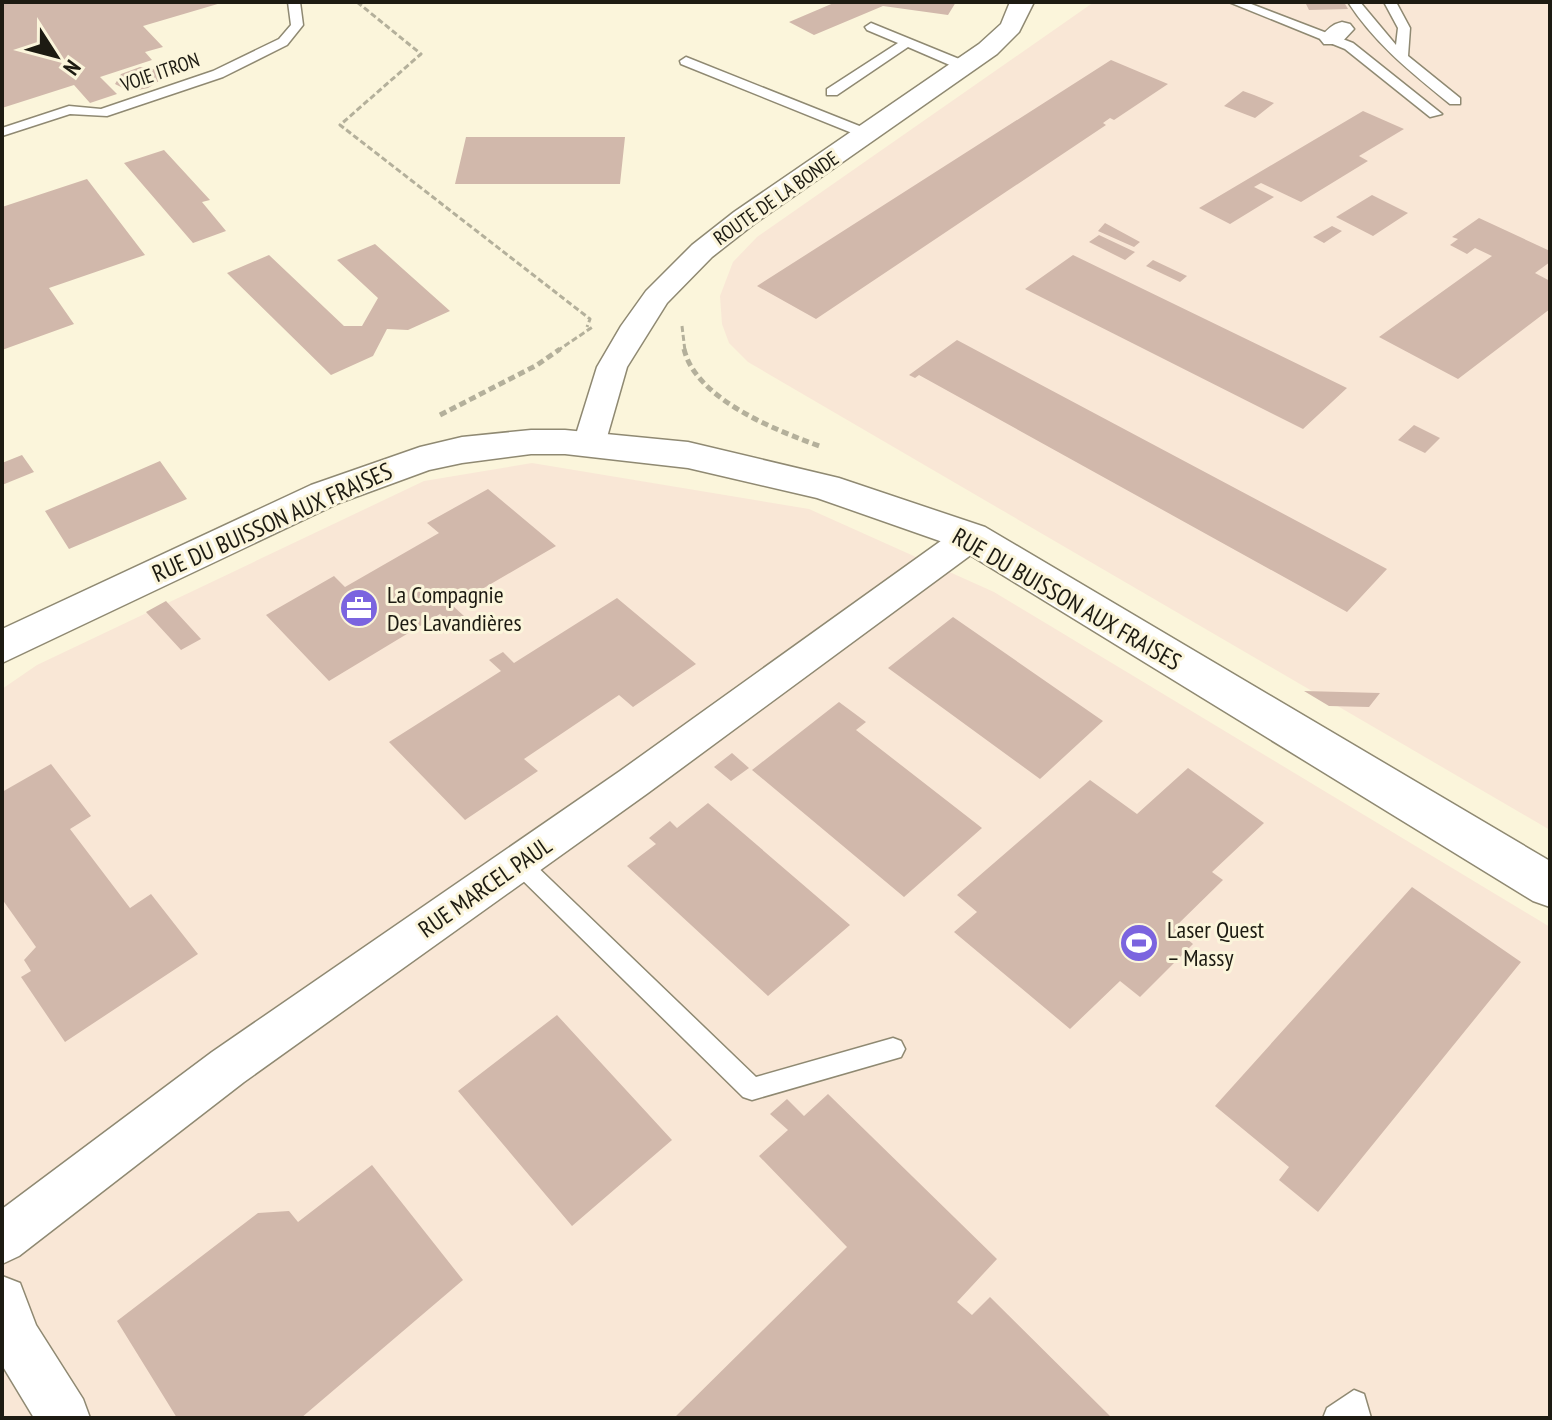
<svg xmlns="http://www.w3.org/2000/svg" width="1552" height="1420" viewBox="0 0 1552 1420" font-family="'PT Sans Narrow',sans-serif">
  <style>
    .industrial { fill: #f9e7d6 }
    .building { fill: #d1b8ab }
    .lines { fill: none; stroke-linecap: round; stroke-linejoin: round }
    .lane-casing { stroke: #8f8972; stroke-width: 3 }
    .street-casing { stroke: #8f8972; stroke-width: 3 }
    .secondary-casing { stroke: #8f8972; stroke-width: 3 }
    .path-far1 { stroke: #b4b09b; stroke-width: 3; stroke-dasharray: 6 3; stroke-linecap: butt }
    .path { stroke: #b4b09b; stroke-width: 5; stroke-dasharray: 7 4; stroke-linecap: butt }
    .lane { fill: #fff; fill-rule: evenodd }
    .street { fill: #fff; fill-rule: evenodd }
    .secondary { fill: #fff; fill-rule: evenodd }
    .labels { text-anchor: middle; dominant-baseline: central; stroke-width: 6; stroke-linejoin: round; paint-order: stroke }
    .far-street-label { font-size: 20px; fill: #1d1b12; stroke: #fbf5db }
    .street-label { font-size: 24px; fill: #1d1b12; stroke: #fbf5db }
    .poi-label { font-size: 24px; fill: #1d1b12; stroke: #fbf5db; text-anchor: start }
  </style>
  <rect width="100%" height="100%" fill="#fbf5db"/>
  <path class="industrial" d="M1094,2H1550V830L748,362L729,343L722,324L720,296L733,262L757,237Z
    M532,463L809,509L994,592L1550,927V1418H2V689L37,665L424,481Z"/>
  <path class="building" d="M2,2H221V3L143,26L163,47L145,52L152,60L100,77L117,94L90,103L74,85L2,108Z
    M836,2H956L948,15L883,6L814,35L789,22Z
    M1305,2H1344L1348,9L1309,10Z
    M1111,60L1168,84L1114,120L1110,118L1103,123L1106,125L816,319L757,286Z
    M140,67L158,70L162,79L148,88L138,90H127L115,84L121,74Z
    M1243,91L1254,95L1274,103L1255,118L1224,106Z
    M1363,111L1404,129L1359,156L1368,161L1301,202L1261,183L1254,187L1274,197L1230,224L1199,208Z
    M466,137H625L620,184H455Z
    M164,150L210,200L202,202L226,231L193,243L124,163Z
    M87,179L145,255L49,288L74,324L2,350V207Z
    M1372,195L1408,213L1373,236L1336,217Z
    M1479,218L1550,251V262L1535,273L1550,281V309L1458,379L1379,337L1492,256L1475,248L1467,254L1450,245L1458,239L1452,237Z
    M1105,223L1140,242L1134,247L1098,231Z
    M1332,226L1342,231L1324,243L1313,237Z
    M1099,235L1135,252L1125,260L1089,242Z
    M375,244L450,311L408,330L387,329L373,356L331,375L227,273L269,255L344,326H362L378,298L337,260Z
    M1073,255L1347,388L1303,429L1025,289Z
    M1153,260L1187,276L1180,282L1146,266Z
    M957,340L1387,569L1347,612L919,375L915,378L909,375Z
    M1414,425L1440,438L1425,453L1398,440Z
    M22,455L34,472L2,485V463Z
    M160,461L187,499L69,549L45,511Z
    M488,489L556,546L453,606L464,616L451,624L440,614L329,681L266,615L334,576L345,587L439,533L427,523Z
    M617,598L696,664L633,707L619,695L524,759L538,771L465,820L389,742L501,671L489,660L503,652L514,663Z
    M166,601L201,639L181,650L146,612Z
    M953,617L1103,721L1040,779L888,668Z
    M1304,691L1380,693L1369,707L1329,706Z
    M839,702L866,722L856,730L982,828L904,897L752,770Z
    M732,753L749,768L731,781L714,767Z
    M51,764L91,816L70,829L130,908L151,894L198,954L65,1042L21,977L31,971L24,960L36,947L2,899V792Z
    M1188,768L1264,823L1212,872L1223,880L1174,928L1193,944L1140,997L1120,981L1070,1029L954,932L977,912L957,895L1090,780L1137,814Z
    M708,803L850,925L768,996L627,866L656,844L649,838L670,821L677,828Z
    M1412,887L1521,962L1318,1212L1279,1180L1289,1167L1215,1106Z
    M557,1015L672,1140L572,1226L458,1091Z
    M828,1094L997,1259L957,1302L972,1315L990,1297L1112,1418H674L847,1247L759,1156L788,1130L770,1114L787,1099L804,1116Z
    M372,1165L463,1280L301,1418H177L117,1321L258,1213L289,1211L298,1222Z"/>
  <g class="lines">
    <defs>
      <path id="lane" d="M288,2H300L303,25L287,45L223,77L107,116L70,114L2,136V128L69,106L101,109L213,71L279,39L291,25Z
        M1229,2H1246L1353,43L1442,114L1430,117L1345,49Z
        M1348,2H1360L1396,45L1398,28L1384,2H1396L1410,28L1408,56L1460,98V104H1450C1412,73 1375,44 1348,2Z
        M871,23L969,63L970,66L959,69L908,47L837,95H827V89L898,43L867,30L865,27Z
        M686,57L872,131L874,134L862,137L681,64L680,61Z
        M519,854L527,857L756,1077L893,1038L901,1041L905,1049L901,1057L752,1100L743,1097L511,869L508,863L511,857Z
        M1354,1390L1364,1394L1371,1418H1323L1327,1408Z"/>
      <path id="street" d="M1010,2H1034L1019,32L997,54L754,224L712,257L667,303L627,367L605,444L600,452L589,455L578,452L573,444L597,367L621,326L646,291L692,245L734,212L979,44L1001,24Z
        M1342,22L1350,24L1354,29L1340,44H1324L1320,39C1326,30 1332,24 1342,22Z
        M971,525L983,528L988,537L983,546L648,793L244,1082L19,1256L2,1264V1209L212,1052L620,771L959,528Z
        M2,1276L20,1283L36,1325L83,1399L90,1418H34L2,1365Z"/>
      <path id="secondary" d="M531,430H565L688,442L839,478L985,527L1550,861V907L1533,901L957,547L817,498L688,468L565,454H531L462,463L429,470L339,503L2,663V629L311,485L420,447L462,437Z"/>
    </defs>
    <use href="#lane" class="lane-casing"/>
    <use href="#street" class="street-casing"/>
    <use href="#secondary" class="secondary-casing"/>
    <path class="path-far1" d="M357,2L421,54L340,125L590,319L587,327
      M682,326L685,351
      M557,351L594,326"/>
    <path class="path" d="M684,349C696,400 778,431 822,447
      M440,415L537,365L560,349"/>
    <use href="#lane" class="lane"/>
    <use href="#street" class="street"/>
    <use href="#secondary" class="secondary"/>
  </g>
  <defs>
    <symbol id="office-disc" viewBox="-11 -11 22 22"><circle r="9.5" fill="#7b64df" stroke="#fbf5db"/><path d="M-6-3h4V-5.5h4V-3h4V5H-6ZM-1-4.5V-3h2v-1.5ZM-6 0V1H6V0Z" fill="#fff"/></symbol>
    <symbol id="stadium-disc" viewBox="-11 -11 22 22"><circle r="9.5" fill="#7b64df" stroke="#fbf5db"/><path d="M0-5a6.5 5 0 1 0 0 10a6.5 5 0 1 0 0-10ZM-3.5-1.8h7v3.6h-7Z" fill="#fff"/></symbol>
  </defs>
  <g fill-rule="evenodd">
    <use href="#office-disc" x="337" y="586" width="44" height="44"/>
    <use href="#stadium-disc" x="1117" y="921" width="44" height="44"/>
  </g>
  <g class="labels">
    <g class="far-street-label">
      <text transform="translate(160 72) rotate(-19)">VOIE ITRON</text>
      <text transform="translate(776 198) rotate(-35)">ROUTE DE LA BONDE</text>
    </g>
    <g class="street-label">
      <text transform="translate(272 522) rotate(-24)">RUE DU BUISSON AUX FRAISES</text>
      <text transform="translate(1067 599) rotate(30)">RUE DU BUISSON AUX FRAISES</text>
      <text transform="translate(485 887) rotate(-35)">RUE MARCEL PAUL</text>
    </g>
    <g class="poi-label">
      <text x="387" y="594">La Compagnie<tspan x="387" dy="28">Des Lavandières</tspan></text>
      <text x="1167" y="929">Laser Quest<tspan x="1167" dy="28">– Massy</tspan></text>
    </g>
  </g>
  <rect width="1552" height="1420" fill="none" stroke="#1d1b12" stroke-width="8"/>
  <g transform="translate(56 56) rotate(126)" stroke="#fbf5db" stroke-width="6" paint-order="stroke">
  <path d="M0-6L14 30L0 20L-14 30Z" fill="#1d1b12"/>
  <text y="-12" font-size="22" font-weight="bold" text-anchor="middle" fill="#1d1b12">N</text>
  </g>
</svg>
